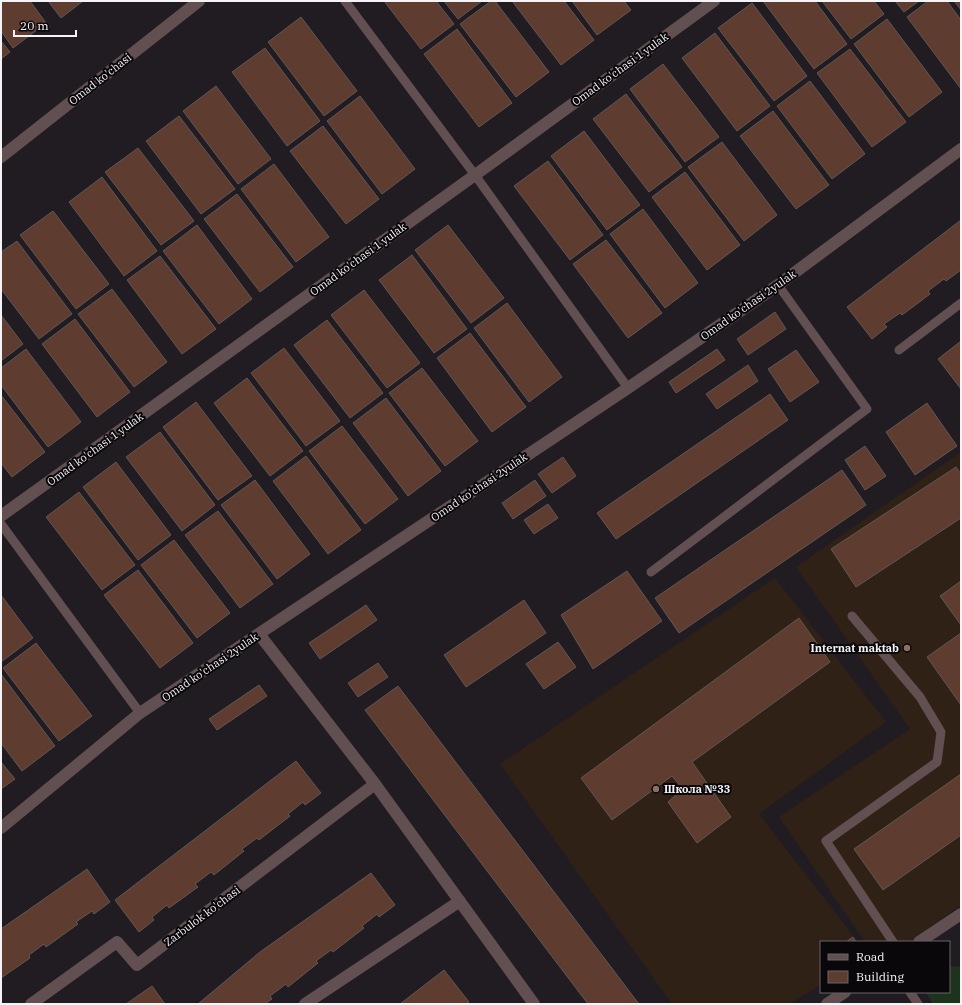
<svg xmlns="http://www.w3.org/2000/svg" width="962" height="1005" viewBox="0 0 962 1005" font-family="'IBM Plex Serif',serif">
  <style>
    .education { fill: #302117 }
    .green { fill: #1e331e }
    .building { fill: #5f3c30; stroke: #605754 }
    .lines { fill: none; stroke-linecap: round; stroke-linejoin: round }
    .service { stroke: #614f51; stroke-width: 9 }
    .minor { stroke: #614f51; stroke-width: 12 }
    .tertiary { stroke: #614f51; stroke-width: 12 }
    .education-dot { fill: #8d6e63; stroke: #090709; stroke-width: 1.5 }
    .labels { text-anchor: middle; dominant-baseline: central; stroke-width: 4; stroke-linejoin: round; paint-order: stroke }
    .street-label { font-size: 11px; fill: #f6f3f7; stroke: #090709 }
    .poi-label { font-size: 11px; font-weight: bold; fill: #f6f3f7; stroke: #090709; text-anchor: end }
  </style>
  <rect width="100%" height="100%" fill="#211c21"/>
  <path class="education" d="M961,452V905L909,942H865L779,817L910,729L796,567Z
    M775,578L886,722L759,814L858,942H821V984L790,1004H672L500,764Z"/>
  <path class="green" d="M961,966V1004H933L926,992H949V967Z"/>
  <path class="building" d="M1,1H30L46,23L13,48L1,31Z
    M48,1H83L61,18Z
    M384,1H436L454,24L421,49Z
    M444,1H482L458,19Z
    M491,1H495L549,72L516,97L460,24Z
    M512,1H564L594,40L561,65Z
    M572,1H624L631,10L597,35Z
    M763,1H815L847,44L814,69Z
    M822,1H874L884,14L851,39Z
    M895,1H919L904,12Z
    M928,1H947L961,20V89L907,17Z
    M954,1H961V10Z
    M752,3L807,76L774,101L718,28Z
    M301,17L357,91L324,116L268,42Z
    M887,19L942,92L909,117L854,44Z
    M457,29L512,103L479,127L424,54Z
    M715,33L770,106L737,131L682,58Z
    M1,41L10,52L1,59Z
    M265,48L320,121L287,146L232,72Z
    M850,49L906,122L872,147L817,73Z
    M663,64L719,137L685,162L630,89Z
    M810,81L865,154L832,179L777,106Z
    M216,86L271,159L238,184L183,111Z
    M626,94L682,167L649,192L593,119Z
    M360,96L415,169L382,194L327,121Z
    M773,111L829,185L796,209L740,136Z
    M179,116L235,189L201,214L146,141Z
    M323,126L379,199L346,224L290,151Z
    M584,131L640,205L607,230L551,156Z
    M722,142L777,215L744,241L688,167Z
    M138,148L194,221L161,245L105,172Z
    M548,161L603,235L570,260L514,186Z
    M274,164L329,237L296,262L241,189Z
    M685,172L740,245L707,270L652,197Z
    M102,177L157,251L124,276L69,202Z
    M237,194L293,267L260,292L204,219Z
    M643,209L698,283L665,308L610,234Z
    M53,211L109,284L76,309L20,235Z
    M961,220V270L946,281L944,279L928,291L930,294L902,315L900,313L884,324L887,327L872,339L847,307Z
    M197,225L252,299L219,324L163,251Z
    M448,225L504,298L471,323L415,250Z
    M606,240L662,313L628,338L573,264Z
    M17,241L72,314L39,339L1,289V252Z
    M412,255L467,329L434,353L379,280Z
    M160,256L216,329L182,354L127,280Z
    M112,289L167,362L134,387L78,314Z
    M364,290L420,363L387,388L331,315Z
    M507,303L562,377L529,402L474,328Z
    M775,312L786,329L748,355L737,339Z
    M1,315L23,344L1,361Z
    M75,319L130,392L97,417L42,344Z
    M327,320L383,393L350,418L294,345Z
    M470,333L526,407L492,432L437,358Z
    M961,341V389L938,359Z
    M284,348L340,421L306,446L251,373Z
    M26,349L81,422L48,447L1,385V368Z
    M717,349L725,360L676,393L669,382Z
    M796,350L819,382L790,402L768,369Z
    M748,365L758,381L717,409L706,394Z
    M422,368L478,441L445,466L389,393Z
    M247,378L303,451L270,476L214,403Z
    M770,394L788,420L616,539L597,513Z
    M1,395L45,452L12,477L1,463Z
    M386,398L441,471L408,496L353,423Z
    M196,402L252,476L218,500L163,427Z
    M927,403L957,446L915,475L886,432Z
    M342,426L398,499L365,524L309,451Z
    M160,432L215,505L182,531L126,457Z
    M865,446L886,476L865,490L845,460Z
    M306,456L361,530L328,554L273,481Z
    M563,457L576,476L552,493L538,474Z
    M116,462L171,535L138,560L83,487Z
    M956,467L961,474V518L856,587L831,549Z
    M842,470L866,505L679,633L655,598Z
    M255,480L310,554L277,579L221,505Z
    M535,480L546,496L513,519L502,503Z
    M79,492L135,565L102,590L46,517Z
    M548,504L558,518L534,534L524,520Z
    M218,511L273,584L240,608L185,535Z
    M174,540L230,613L197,638L141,565Z
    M138,570L193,643L160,668L104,595Z
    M627,571L662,621L593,669L561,615Z
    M961,581V625L940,596Z
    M1,595L33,638L1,662Z
    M524,600L546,633L466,687L444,655Z
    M366,605L377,620L320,659L309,643Z
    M799,618L830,662L692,762L731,817L697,843L668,802L683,789L672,776L612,820L581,778Z
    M961,633V705L927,657Z
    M558,642L576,667L544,689L526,664Z
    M36,643L92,716L59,741L3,668Z
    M378,663L388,677L358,697L348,683Z
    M1,674L55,746L22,771L1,743Z
    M259,685L267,696L217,730L209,719Z
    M398,686L639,1004H588L365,710Z
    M296,761L321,793L305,805L303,802L288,814L290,816L259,840L257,838L242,849L244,851L214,875L211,872L195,884L198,887L169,908L167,905L152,917L154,920L139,932L115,900Z
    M1,762L15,779L1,789Z
    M961,774V835L883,890L854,849Z
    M87,869L110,902L94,914L92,911L76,922L78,924L46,947L44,944L29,955L30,958L1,978V929Z
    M371,873L395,905L379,917L377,914L362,926L364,928L333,952L331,950L316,961L318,963L288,987L286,984L270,996L272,999L265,1004H198L260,952Z
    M853,937L856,942H846Z
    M444,970L469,1002L467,1004H400Z
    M152,986L165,1004H126Z"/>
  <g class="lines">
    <path class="service" d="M345,1L475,175L628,388
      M899,350L961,303
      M1,524L140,713
      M651,572L867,409L778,285
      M852,616L920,697L941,732L937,762L826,841L893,942
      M910,992L918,1004"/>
    <path class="minor" d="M1,516L475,175L714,1
      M259,634L375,784L534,1004
      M1,828L140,713L628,388L778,285L961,149
      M919,942L961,914
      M31,1004L117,942L137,965L375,784
      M305,1004L460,901
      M827,1004L845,992"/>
    <path class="tertiary" d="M1,157L199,1"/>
  </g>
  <g class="education-dot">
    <circle cx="907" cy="648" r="4"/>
    <circle cx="656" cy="789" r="4"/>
  </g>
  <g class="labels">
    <g class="street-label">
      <text transform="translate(620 69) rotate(-36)">Omad ko'chasi 1 yulak</text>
      <text transform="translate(100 79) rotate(-38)">Omad ko'chasi</text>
      <text transform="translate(358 259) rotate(-36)">Omad ko'chasi 1 yulak</text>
      <text transform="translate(748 305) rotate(-35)">Omad ko'chasi 2yulak</text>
      <text transform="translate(95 449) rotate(-36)">Omad ko'chasi 1 yulak</text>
      <text transform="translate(479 487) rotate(-34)">Omad ko'chasi 2yulak</text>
      <text transform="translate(210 667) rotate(-34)">Omad ko'chasi 2yulak</text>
      <text transform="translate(202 916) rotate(-37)">Zarbulok ko'chasi</text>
    </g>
    <g class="poi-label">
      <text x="899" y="648">Internat maktab</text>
      <text x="664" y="789" text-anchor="start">Школа №33</text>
    </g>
  </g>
  <rect width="962" height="1005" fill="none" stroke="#f6f3f7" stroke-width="4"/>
  <rect x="820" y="941" width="130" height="52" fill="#090709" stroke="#686568"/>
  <rect x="828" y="954" width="20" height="6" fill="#614f51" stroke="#686568"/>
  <text x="856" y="961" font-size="12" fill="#f6f3f7">Road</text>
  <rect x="828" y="971" width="20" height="12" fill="#5f3c30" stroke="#686568"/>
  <text x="856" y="981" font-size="12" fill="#f6f3f7">Building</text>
  <path d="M14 30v6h62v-6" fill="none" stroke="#f6f3f7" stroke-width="2"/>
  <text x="20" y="30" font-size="12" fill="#f6f3f7" stroke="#090709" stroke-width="3" paint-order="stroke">20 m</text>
</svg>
